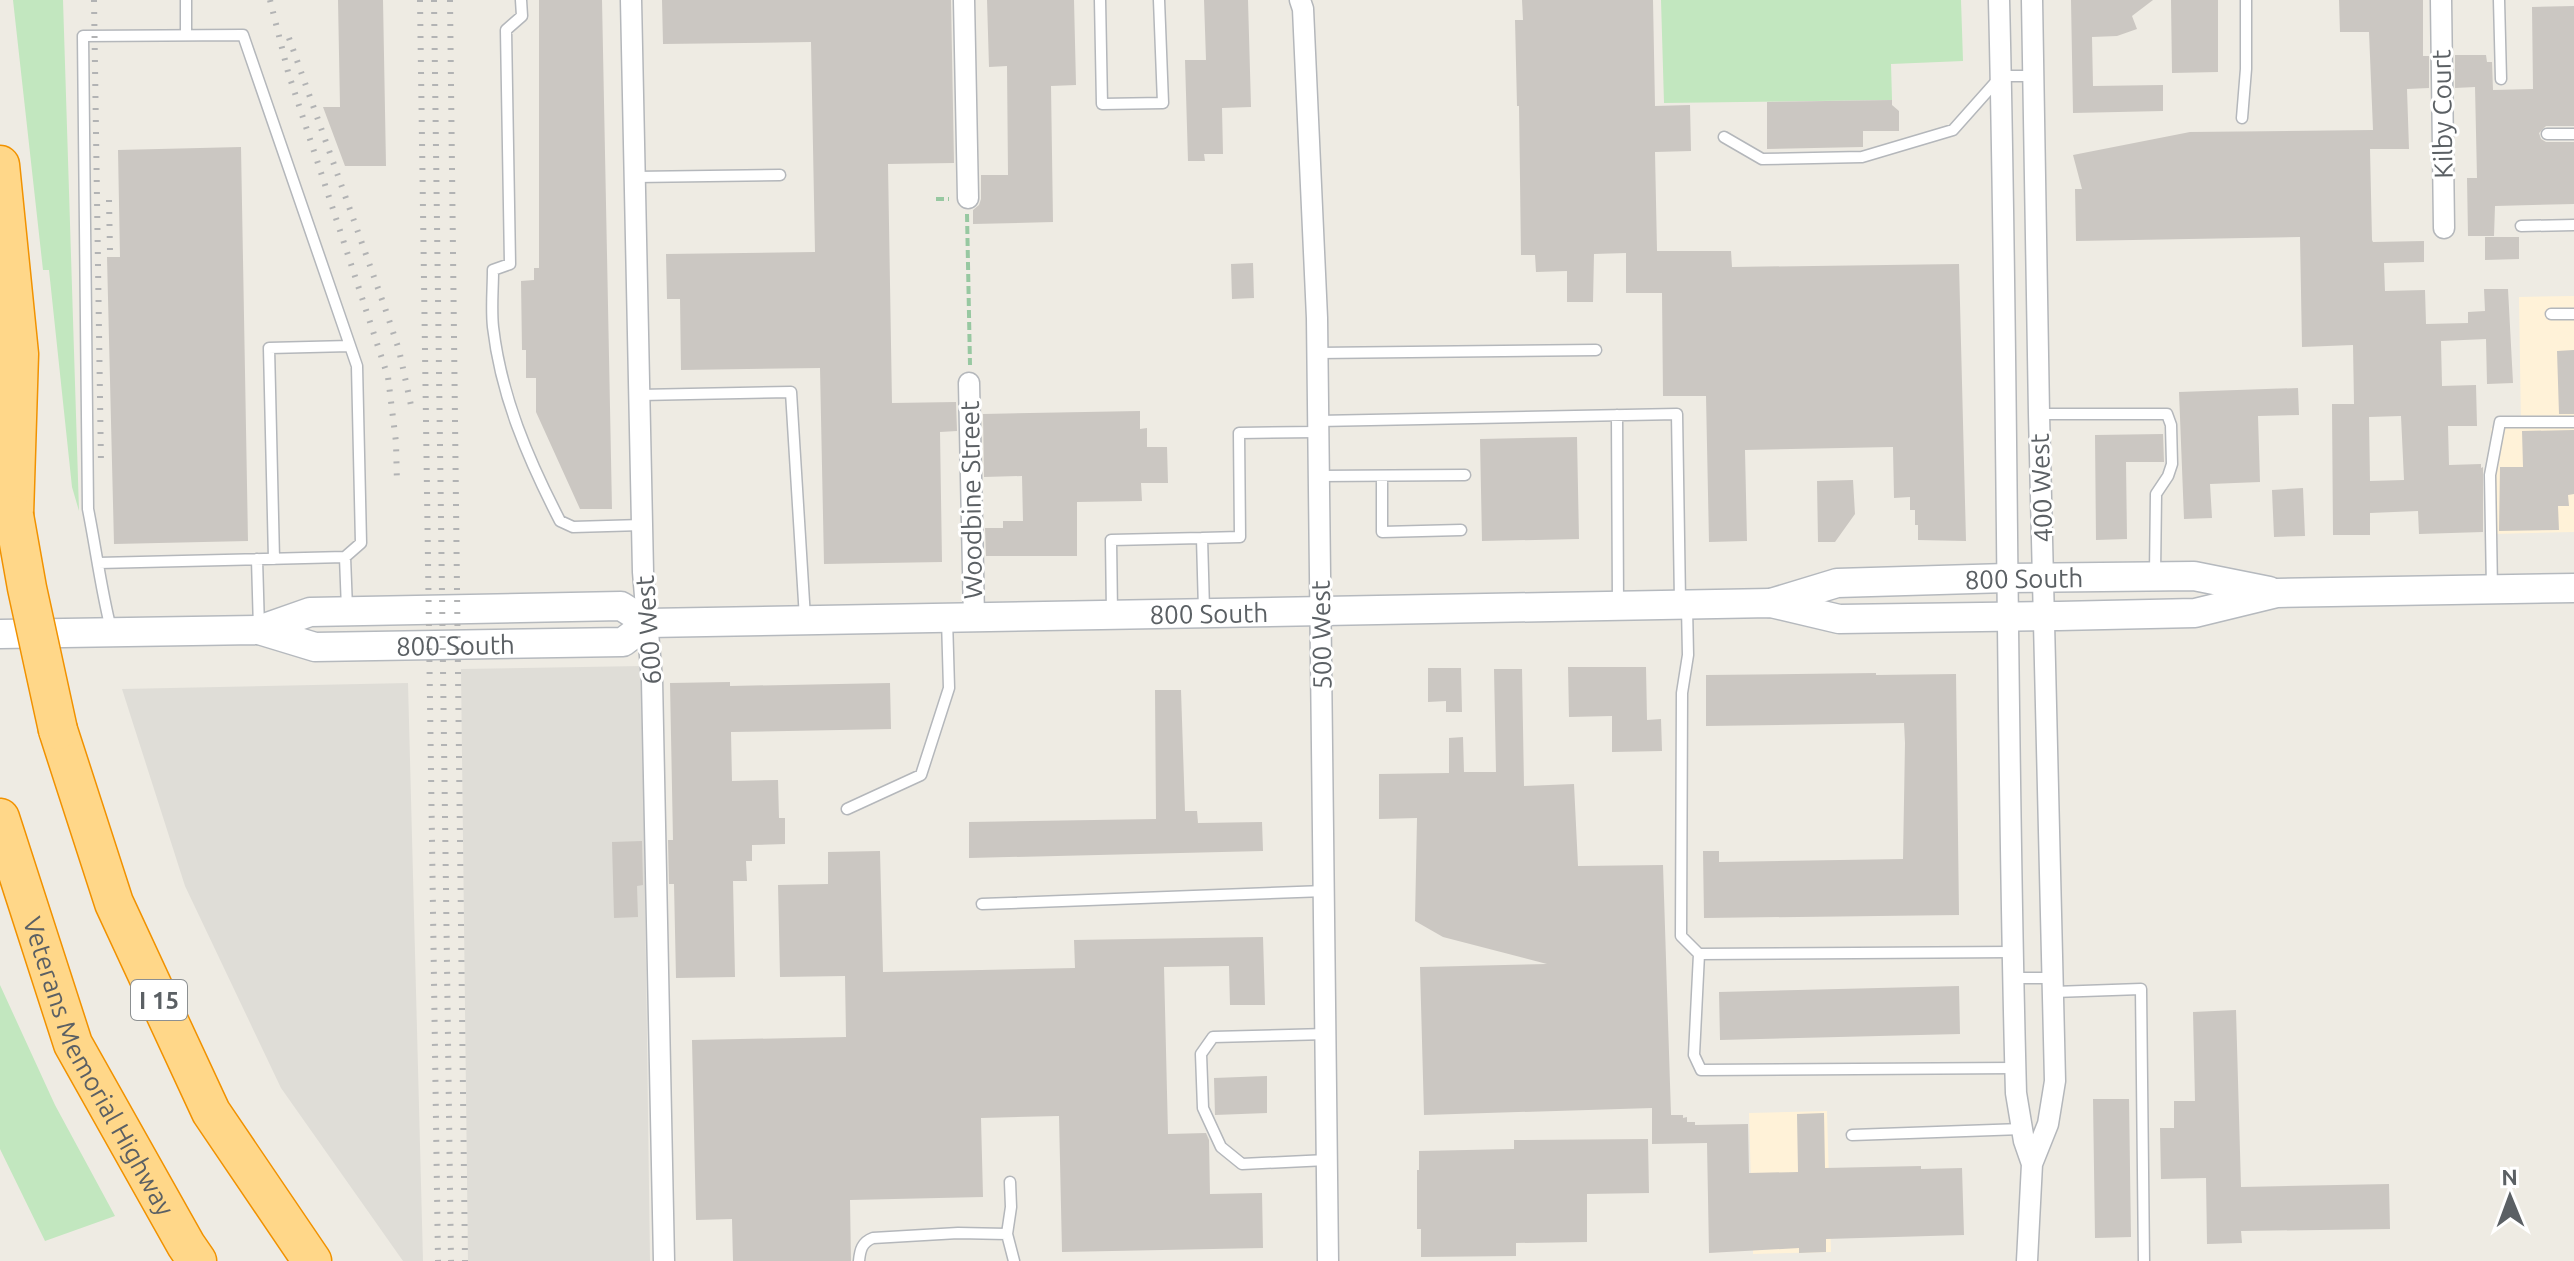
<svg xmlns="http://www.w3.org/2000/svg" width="2574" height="1261" viewBox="0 0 2574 1261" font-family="Ubuntu,sans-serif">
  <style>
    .commercial { fill: #fff2d8 }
    .industrial { fill: #dfddd7 }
    .green { fill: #c2e7bf }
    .building { fill: #cbc7c2; fill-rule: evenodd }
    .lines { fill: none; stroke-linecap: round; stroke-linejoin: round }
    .lane-casing { stroke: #b4b7bb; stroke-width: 13 }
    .street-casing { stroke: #b4b7bb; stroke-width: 23 }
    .secondary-casing { stroke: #b5b9be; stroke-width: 31 }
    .highway-casing { stroke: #f19200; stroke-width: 41 }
    .path { stroke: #97c8a1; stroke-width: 4; stroke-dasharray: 8 4; stroke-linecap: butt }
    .lane { stroke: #fff; stroke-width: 10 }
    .street { stroke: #fff; stroke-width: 20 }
    .secondary { stroke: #fff; stroke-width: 28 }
    .highway { stroke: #ffd789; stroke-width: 38 }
    .rail { stroke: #b2b3b4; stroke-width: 6; stroke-dasharray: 2 10; stroke-linecap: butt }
    .highway-bridge-casing { stroke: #f19200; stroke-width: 41; stroke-linecap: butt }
    .highway-bridge { stroke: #ffd789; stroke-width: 38 }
    .labels { text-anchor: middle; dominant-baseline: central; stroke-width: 6; stroke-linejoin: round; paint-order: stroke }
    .shield { fill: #fff; stroke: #8c9092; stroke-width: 2 }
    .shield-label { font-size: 24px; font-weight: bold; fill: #5b6064 }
    .street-label { font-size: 26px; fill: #5b6064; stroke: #fff }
  </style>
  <rect width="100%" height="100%" fill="#eeebe3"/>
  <path class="commercial" d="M2574,296V532L2493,534L2491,428L2521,427L2519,297Z
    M1827,1111L1831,1252L1753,1254L1749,1113Z"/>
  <path class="industrial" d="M642,666L650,1261H468L461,669Z
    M408,683L423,1261H403L281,1088L185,886L122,689Z"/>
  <path class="green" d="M13,0H63L79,511L72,487L49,270H43Z
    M1661,0H1961L1963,61L1891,64L1892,100L1664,103Z
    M0,985L55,1105L115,1216L45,1241L0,1149Z"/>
  <path class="building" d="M338,0H383L386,166H345L323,107H340Z
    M539,0H602L612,509H580L536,412V378H526V350H522L521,281L534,280V268H539Z
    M662,0H951L954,163L888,164L892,403L956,402L957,431L940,432L942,562L824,564L820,368L681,370L680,299H667L666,254L815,252L811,42L663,44Z
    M987,0H1074L1076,85L1051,86L1053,222L973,224V210L979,205L981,199V175H1008L1007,66L989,67Z
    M1204,0H1248L1251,107L1222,108L1223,154H1204L1205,161H1188L1185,60H1206Z
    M1522,0H1653L1655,106L1690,105L1691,151L1655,152L1657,251H1731L1732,267L1959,264L1966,541L1918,540V525H1915V510H1910V497L1894,498L1893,447L1745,450L1747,541L1709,542L1706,396H1663L1662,293H1626V253L1594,254L1593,302H1567V271L1536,272L1535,255H1521L1519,106H1517L1515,20H1523Z
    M2071,0H2153L2132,16L2137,29L2117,36L2092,37L2093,86L2163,85V111L2073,113Z
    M2171,0H2218V72L2172,73Z
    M2339,0H2423V56H2429V88L2407,89L2409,149H2370L2372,240L2373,242L2424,241V262L2384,263L2385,291L2425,290L2426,324L2468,323V312L2485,311L2484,289H2508L2513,383L2487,384L2486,339L2441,341L2442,386L2476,385L2477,426H2448L2449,465L2481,464V468L2483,467V532L2419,534L2418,511L2370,513V535H2333L2332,404H2354L2353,345L2302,347L2300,237L2076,241L2075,189H2082L2073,155L2190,132L2373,130L2369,32H2340ZM2401,416L2404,480L2370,481L2369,417Z
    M2574,6V126H2546L2539,133L2541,139L2546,142H2574V204L2495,206L2494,236H2468L2467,178H2477L2475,87L2455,88V55H2486L2487,62H2492L2493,90L2533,89L2532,7Z
    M1892,100V105L1899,111V131H1863V147L1767,149V102Z
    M241,147L248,541L114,544L107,257H120L118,150Z
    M2485,237H2519V259L2485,260Z
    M1253,263L1254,298L1232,299L1231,264Z
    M2574,350V414H2559L2557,351Z
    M2298,388L2299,415L2258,416L2260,482L2210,484L2212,518L2184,519L2179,392Z
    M1140,411V429L1147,428V447H1167L1168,483H1141L1142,501L1077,502V556H986L985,528H1003V521H1023L1022,476L984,477L983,414Z
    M2574,430V494L2568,495L2569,506H2558L2559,530L2499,531L2500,467H2523L2522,431Z
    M2163,434L2164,462H2126L2127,539L2096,540L2095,435Z
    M1577,437L1579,539L1482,541L1480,439Z
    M1853,480L1855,514L1835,542H1818L1817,481Z
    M2303,488L2305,536L2274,537L2272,490Z
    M1568,667H1646L1647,720L1661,719L1662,751L1612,752V716L1569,717Z
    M1428,668H1461L1462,712H1446V701L1428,702Z
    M1494,669H1522L1524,786L1574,784L1578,866L1663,865L1671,1115H1683V1118L1687,1117V1122H1695V1125L1748,1124L1749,1173L1798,1172L1797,1114L1824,1113L1825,1168L1921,1166V1169L1962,1168L1964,1235L1826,1239V1252L1799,1253V1248L1709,1253L1707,1143L1652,1144V1108L1424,1115L1420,967L1547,964L1443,937L1415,921L1417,818L1379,819V774L1449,773V738L1463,737L1464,772H1496Z
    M1876,673V675L1956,674L1959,915L1704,918L1703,851H1719V862L1903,859L1905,743L1904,723L1706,726V675Z
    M730,682V686L890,683L891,729L731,732L732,781L778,780L779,818H785V844L752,845V861H746L747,881H733L735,977L676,978L674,884H669L668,840H673L670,683Z
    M1155,690H1181L1185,811H1197L1198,823L1262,822L1263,851L969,858V822L1156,819Z
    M642,841L643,885L637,886L638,917L614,918L612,842Z
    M880,851L883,972L1075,968L1074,940L1263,937L1265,1005H1230L1229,966L1164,967L1168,1134L1206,1133L1209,1140L1210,1194L1262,1193L1263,1248L1062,1252L1059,1116L981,1118L983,1197L850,1200L851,1261H733L732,1219L696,1220L692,1040L846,1037L845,976L780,977L778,885L828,884V852Z
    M1959,986L1960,1034L1720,1040L1719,992Z
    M2236,1010L2241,1187L2389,1184L2390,1229L2241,1231L2242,1243L2207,1244L2206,1178L2161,1179L2160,1128H2174V1101H2195L2193,1012Z
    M1267,1076V1113L1215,1115L1214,1078Z
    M2093,1099H2129L2131,1237L2095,1238Z
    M1648,1139L1649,1193L1587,1194V1242L1516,1243V1256L1421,1257V1229H1417V1170H1419V1151L1514,1149V1140Z"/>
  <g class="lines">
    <defs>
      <path id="lane" d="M186,0V35
        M521,0L522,16L506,30L510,264L493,270C493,289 491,308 493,327C501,396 528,459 560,521L573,527L642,525
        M1100,0L1102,104L1163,103L1159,0
        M2499,0L2501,79
        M2242,118L2246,69V0
        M2547,134H2574
        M1724,137L1762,159L1862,157L1953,130L2001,76H2033
        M635,177L780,175
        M2521,226L2574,225
        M2551,314H2574
        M1317,353L1596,350
        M640,395L791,392L805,618
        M2039,414H2167L2171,425L2172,464L2168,476L2156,494L2155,574
        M1617,415L1618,605
        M1318,421L1677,414L1680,601
        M1319,476L1465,475
        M1382,476V532L1461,530
        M1202,538L1240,537L1239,433L1318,432
        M257,559L259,629
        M274,559L269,348L350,346
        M98,563L345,557
        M2492,589L2490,475L2500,422H2574
        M1687,607L1688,655L1682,693L1681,936L1699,954L2013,952
        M1112,613L1111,540L1202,538L1204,610
        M111,629C101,590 96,549 88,509L83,36L243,35L357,366L361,543L345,557L347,609
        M847,809L921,775L949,688L947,619
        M982,904L1325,891
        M1699,954L1694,1055L1701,1070L2015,1068
        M2014,978H2054
        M2054,992L2141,989L2144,1261
        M1852,1135L2022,1129
        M1327,1160L1242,1164L1221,1147L1203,1108L1201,1054L1213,1037L1327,1034
        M1007,1234L1011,1207L1010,1182
        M859,1261C860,1250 862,1242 873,1238L958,1233L1007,1234L1014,1261"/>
      <path id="street" d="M631,0L643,572L652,680L664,1261
        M964,0L968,198
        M1300,0L1303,9L1317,318L1328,1261
        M1999,0C2008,364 2006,729 2016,1093L2024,1141L2032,1164L2027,1261
        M2032,0L2039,414L2055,1081L2048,1124L2032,1164
        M2441,0L2444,228
        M969,383L974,617"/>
      <g id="secondary">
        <path id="s1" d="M1771,603L1837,583L2007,578L2194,576L2269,591"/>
        <path id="s2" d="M259,630L310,612L621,606L648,623L1771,603L1839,619L2059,616L2195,613L2277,593L2574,588"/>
        <path id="s3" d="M0,634L259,630L315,647L623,642L648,623"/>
      </g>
      <g id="highway">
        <path d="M0,165L19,354L14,515"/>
        <path d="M58,730L114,903L211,1112L312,1261"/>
        <path id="s4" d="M0,818L73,1044L186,1245L197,1261"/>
      </g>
    </defs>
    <use href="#lane" class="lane-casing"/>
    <use href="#street" class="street-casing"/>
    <use href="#secondary" class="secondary-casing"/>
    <use href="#highway" class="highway-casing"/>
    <path class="path" d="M936,199H949
      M967,214L970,365"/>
    <use href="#lane" class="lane"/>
    <use href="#street" class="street"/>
    <use href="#secondary" class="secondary"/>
    <use href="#highway" class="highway"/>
    <path class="rail" d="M94,0L101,464
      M270,0L288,72L388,377L396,442L397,484
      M420,0L438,1261
      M434,0L451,1261
      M450,0L465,1261
      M289,38L385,308L399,350L412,410
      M109,200L110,251"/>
    <defs>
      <path id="highway-bridge" d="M14,515L27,588L58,730"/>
    </defs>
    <use href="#highway-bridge" class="highway-bridge-casing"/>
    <use href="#highway-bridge" class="highway-bridge"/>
  </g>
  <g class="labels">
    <rect class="shield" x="131" y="980" width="56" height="40" rx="6"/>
    <g class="shield-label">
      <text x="159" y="1000">I 15</text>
    </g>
    <g class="street-label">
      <text transform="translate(2442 114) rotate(-91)">Kilby Court</text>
      <text transform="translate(2041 488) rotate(-92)">400 West</text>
      <text transform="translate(971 500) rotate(-91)">Woodbine Street</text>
      <text stroke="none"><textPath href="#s1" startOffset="256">800 South</textPath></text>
      <text stroke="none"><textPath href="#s2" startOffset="958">800 South</textPath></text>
      <text transform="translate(648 630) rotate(-94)">600 West</text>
      <text transform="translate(1321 635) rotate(-91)">500 West</text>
      <text stroke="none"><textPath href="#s3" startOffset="458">800 South</textPath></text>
      <text stroke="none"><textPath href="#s4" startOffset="268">Veterans Memorial Highway</textPath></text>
    </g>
  </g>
  <g transform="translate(2510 1197) rotate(359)" stroke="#ffffff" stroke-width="6" paint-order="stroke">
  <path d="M0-6L14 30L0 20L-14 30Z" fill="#5b6064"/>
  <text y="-12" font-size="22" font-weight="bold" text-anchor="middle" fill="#5b6064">N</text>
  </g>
</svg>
